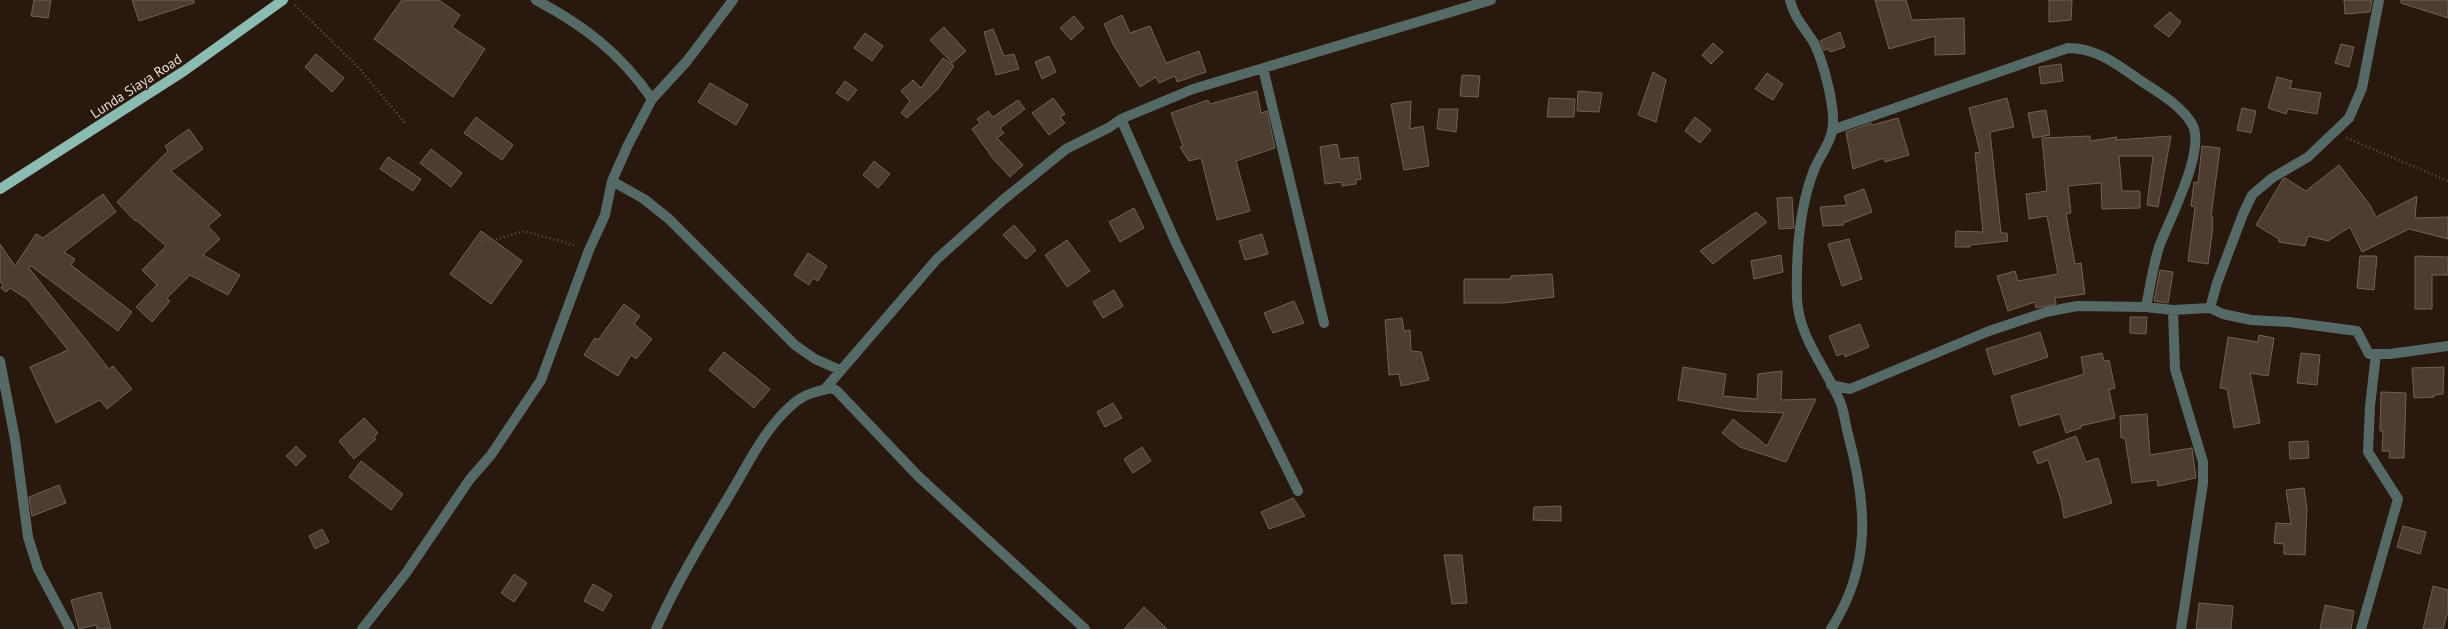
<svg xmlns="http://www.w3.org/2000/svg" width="2448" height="629" viewBox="0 0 2448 629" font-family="'PT Sans',sans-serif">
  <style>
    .building { fill: #4d3d30; stroke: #726152 }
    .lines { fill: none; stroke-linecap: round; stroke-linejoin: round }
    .path { stroke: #625349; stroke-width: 2.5; stroke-dasharray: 1 3; stroke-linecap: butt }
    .minor { stroke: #556a66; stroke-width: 10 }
    .major { stroke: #8cbbb2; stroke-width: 10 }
    .labels { text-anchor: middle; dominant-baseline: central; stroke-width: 3; stroke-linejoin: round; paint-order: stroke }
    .street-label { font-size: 14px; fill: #e6dad3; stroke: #28180d }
  </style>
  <rect width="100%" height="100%" fill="#28180d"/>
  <path class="building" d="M34,0H51L48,18L31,16Z
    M132,0H194V3L139,21Z
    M402,0H439L460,15L452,27L485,49L453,97L374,39Z
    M1875,0H1906L1912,20L1964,18L1965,54L1935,55V36L1889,49Z
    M2049,0H2072L2071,20L2049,22Z
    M2344,0H2372L2370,12L2345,14Z
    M2401,0H2448V18L2401,3Z
    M2170,12L2181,22L2169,37L2154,26Z
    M1122,15L1130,33L1150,26L1166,63L1199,51L1206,72L1177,82L1175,76L1159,83L1156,77L1140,87L1114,46L1104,24Z
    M1074,16L1084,28L1071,40L1060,28Z
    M944,27L966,51L952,63L930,40Z
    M993,29L1004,56L1014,54L1019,69L996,75L984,32Z
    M1840,32L1845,47L1830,52L1829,49L1824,50L1820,41Z
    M865,33L883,46L872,61L854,48Z
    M1713,43L1723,52L1711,64L1702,55Z
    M2341,44L2354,47L2349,67L2335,63Z
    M316,54L344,78L332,92L305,67Z
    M1049,56L1056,72L1042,79L1035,62Z
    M943,58L954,66L937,90L907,118L901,113L910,101L901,91L913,80L921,88Z
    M2061,64L2063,81L2041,84L2039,67Z
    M1653,72L1666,80L1656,122L1638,115Z
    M1767,73L1783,84L1773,100L1755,89Z
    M1462,75L1480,76L1478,97L1460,96Z
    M2277,77L2292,81L2290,88L2321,93L2317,114L2288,109L2286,114L2268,108Z
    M845,81L857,90L848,101L836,93Z
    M710,83L748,105L736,125L698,102Z
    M1257,91L1261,113L1267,111L1275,148L1236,161L1250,211L1217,220L1201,158L1189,161L1180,147L1183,146L1171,113L1208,100L1210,104Z
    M1578,91L1602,93L1599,112L1577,111Z
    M1053,98L1065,114L1060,117L1065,123L1049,135L1032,113Z
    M1549,98L1575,99L1574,117H1547Z
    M2007,98L2014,127L1990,132L2001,233H2007L2008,241L1970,245V247H1955L1956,231L1983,232L1975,153L1980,152L1969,108Z
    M1018,100L1025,109L1000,128L1004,133L997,138L1023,165L1010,177L994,160L972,129L980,123L977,119L988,111L993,117Z
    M1411,101L1410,129L1423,126L1429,166L1404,170L1391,104Z
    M2242,108L2256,111L2251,133L2237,130Z
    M1439,109H1458L1456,132L1437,129Z
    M2046,110L2050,135L2033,138L2028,113Z
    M476,117L513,145L502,160L464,133Z
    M1695,117L1711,130L1700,143L1685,131Z
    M1898,118L1909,155L1885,162L1884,158L1853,169L1846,132L1871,123L1872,125Z
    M189,129L203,149L171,171L221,215L208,226L220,239L203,255L240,275L228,295L190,275L167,298L170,301L152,322L136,307L157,285L142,270L166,246L136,220L135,221L117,202L168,151L165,146Z
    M2090,136V141L2117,137L2116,140L2171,136L2158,207L2147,205L2153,156H2119L2122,191H2140V208L2102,209L2101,183L2068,186L2071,213L2066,214L2075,264L2081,263L2085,294L2055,298L2056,304L2036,308L2035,302L2008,311L1997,276L2015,271L2018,281L2058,274L2047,216L2029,219L2026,194L2047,191L2042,138Z
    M1337,144L1340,159L1358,157L1361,179L1356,180V184L1342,186V182L1325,184L1320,147Z
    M2202,146L2220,148L2211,217H2213L2212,227H2213L2208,264L2188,261L2195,207L2191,206L2194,182L2198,183Z
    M431,149L462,173L451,187L420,163Z
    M388,157L421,179L413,191L380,169Z
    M874,161L890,174L878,188L863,175Z
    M2339,165L2370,205L2376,217L2417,196L2415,218L2448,217V239L2409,229L2362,252L2350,227L2328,241L2308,236L2305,246L2279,242V239L2256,225L2283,179L2285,178L2306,191Z
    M1864,189L1872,212L1843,223L1844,225L1823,226L1820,207L1847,205L1844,196Z
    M103,194L116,212L64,252L75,259L71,265L132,312L118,331L31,266L29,268L109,369L113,366L132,389L107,409L100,400L56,423L30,367L68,350L27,299L10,288L6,292L1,288L3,284L0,282V244L15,266L36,234L43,238Z
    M1792,197L1794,228L1779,229L1777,198Z
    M1134,208L1144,228L1120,242L1109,222Z
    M1756,212L1767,222L1713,264L1700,251Z
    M1014,225L1036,250L1026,259L1003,235Z
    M481,231L522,261L491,304L450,274Z
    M1262,234L1268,254L1245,260L1239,241Z
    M1849,239L1862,279L1842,286L1828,244Z
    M1067,240L1090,271L1067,287L1045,255Z
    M808,253L827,266L818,281L813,278L809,285L794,275Z
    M1781,255L1783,272L1754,279L1751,261Z
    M2360,256H2377L2374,290L2357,288Z
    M2415,256L2448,257V275H2432V309H2415Z
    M2160,270L2173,272L2168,303L2154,301Z
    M1552,274L1554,297L1503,303H1464V279H1511V276Z
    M1114,290L1123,306L1103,318L1093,302Z
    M1294,301L1304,323L1273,333L1264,313Z
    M624,304L640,316L634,324L652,339L636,359L631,355L618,376L584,355L595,338L598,340Z
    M2130,317H2147L2146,334L2130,333Z
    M1402,318L1404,331L1410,330L1411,351L1421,352L1429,380L1401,386L1399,374L1389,375L1385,320Z
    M1860,324L1869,347L1845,357L1844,353L1837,356L1829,336Z
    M2040,332L2048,357L1994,375L1986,349Z
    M2259,335L2274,338L2268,376L2250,373L2260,423L2234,428L2227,389L2220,388L2228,337L2258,342Z
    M724,352L770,389L754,408L709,370Z
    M2102,353L2104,361L2109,360L2115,388L2109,390L2115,418L2080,426L2081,428L2066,433L2060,414L2019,426L2011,396L2084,374L2081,357Z
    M2301,353L2320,355L2317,385L2297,383Z
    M1683,367L1726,374L1723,396L1757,399L1758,374L1782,371L1781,400L1816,399L1786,462L1740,447L1722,433L1733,419L1767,446L1784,413L1739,411L1678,400Z
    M2444,367L2443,394L2434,395V397L2414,398L2412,368Z
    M2381,392L2406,393L2404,458H2389L2390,451H2382L2383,431H2380Z
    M1113,403L1122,418L1105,427L1097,412Z
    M2147,414L2150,455L2192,448L2196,478L2158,486L2157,480L2132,483L2125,438H2121L2120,416Z
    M364,418L378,433L374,437L376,439L354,459L339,441Z
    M2076,436L2086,462L2098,458L2112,503L2064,518L2061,500L2048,460L2038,464L2033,452Z
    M2308,441L2309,458L2290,459L2289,442Z
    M296,446L306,456L296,466L286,456Z
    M1142,447L1151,461L1133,473L1124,459Z
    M361,461L403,494L391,510L349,477Z
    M59,485L66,503L32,516L29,497Z
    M2304,488L2307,509L2305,555L2284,554V544L2274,543L2276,523L2291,524L2286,490Z
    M1293,498L1305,516L1269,529L1261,512Z
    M1561,506V521L1533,520L1534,507Z
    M2403,526L2426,532L2420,554L2397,547Z
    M322,529L329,542L315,549L309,536Z
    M1444,555H1462L1467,603L1452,604Z
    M514,574L527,583L514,602L501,593Z
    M593,584L612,595L603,611L584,601Z
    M2433,586L2448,590V611L2443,629H2423Z
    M101,592L111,629H97L96,625L79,629L71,600Z
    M2199,603L2233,606L2231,629H2196Z
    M2325,605L2354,611L2351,629H2320Z
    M1144,607L1167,629H1124Z"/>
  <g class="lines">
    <path class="path" d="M295,5L358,67L405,123
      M2347,138L2448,181
      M480,241L497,239L524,231L577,246"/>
    <path class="minor" d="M536,0C585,26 620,53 652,99
      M1790,0C1794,18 1805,28 1814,43C1823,61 1837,111 1832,131C1830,144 1819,157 1814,170C1799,208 1796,257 1797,298C1798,335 1825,367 1839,399C1844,409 1845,423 1848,434C1867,505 1872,565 1831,629
      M1263,68L1324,323
      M1121,119L1176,243L1298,491
      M1832,130L2068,48C2097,48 2118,65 2141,81C2158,92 2182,106 2192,124C2207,149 2169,220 2159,247C2153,266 2150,287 2146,307
      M612,181L644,199L669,219L795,345L815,359L840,370
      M2210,308L2217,283L2243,214L2252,195L2272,178L2308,157L2349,118L2362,88L2379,0
      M2173,310L2175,369L2203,462V483L2181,629
      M0,361L15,439L28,537L38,569L70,629
      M1831,385L1850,389L1989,331L2046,312L2077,306L2146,307L2173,310L2210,308L2223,314L2251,320L2289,322L2357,331L2369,354H2390L2448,346
      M824,390L937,259L1003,200L1066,149L1110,127L1121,119L1193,89L1491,0
      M362,629L406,573L470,479L491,455L541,380L589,250L605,215L612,181L628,145L652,99L687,61L733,0
      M656,629C678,580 705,536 732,491C750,460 766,427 793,404C804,394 817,391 832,388L837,391L918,476L1085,629
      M2361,629L2398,499L2368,452L2370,406L2376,354"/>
    <path class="major" d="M0,189L184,71L283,0"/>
  </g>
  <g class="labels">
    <g class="street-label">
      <text transform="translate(136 86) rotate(-33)">Lunda Siaya Road</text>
    </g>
  </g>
</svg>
